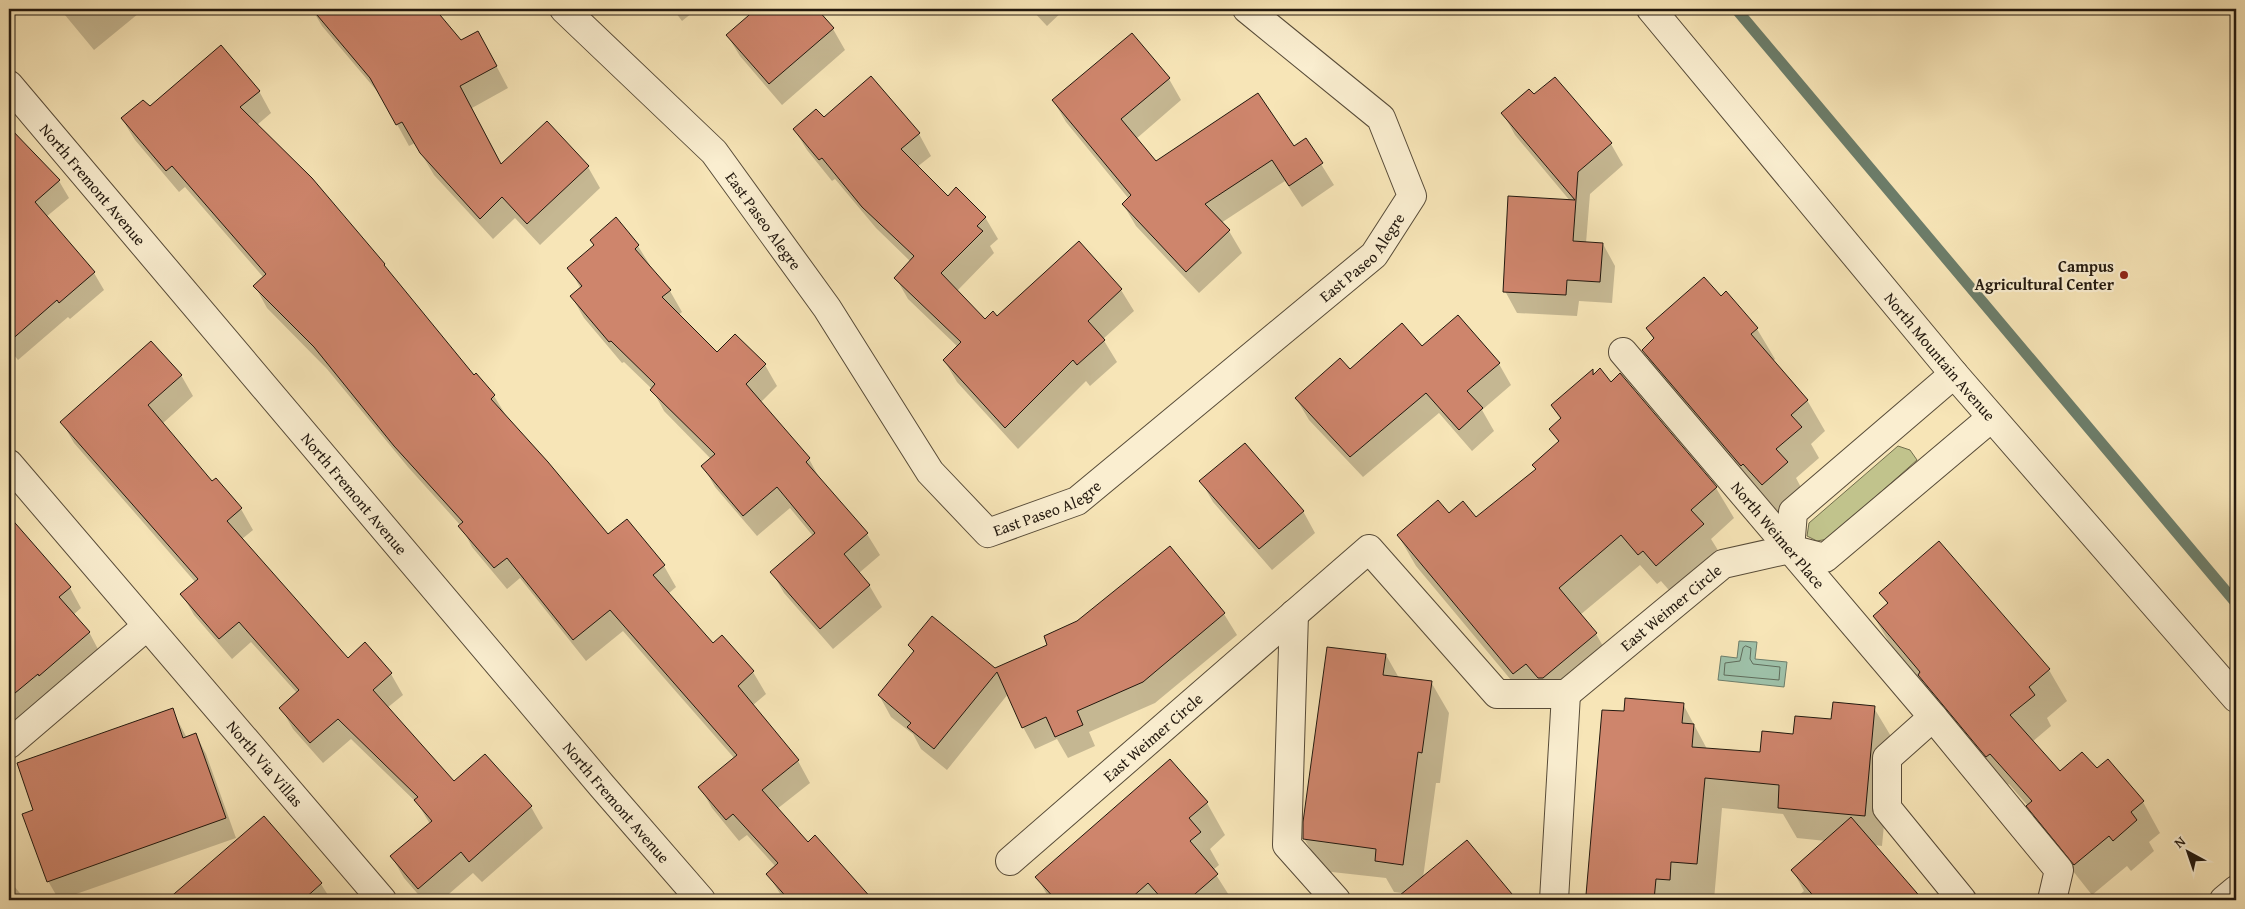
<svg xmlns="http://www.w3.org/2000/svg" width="2245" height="909" viewBox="0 0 2245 909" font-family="'Gentium Book Plus',serif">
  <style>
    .green { fill: #c1c38c; stroke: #726e4d }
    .water { fill: #9ec0a8; stroke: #6c7d6a }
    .shadow { fill: #0003 }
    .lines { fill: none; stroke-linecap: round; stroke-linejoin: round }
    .shore { stroke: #606c5b; stroke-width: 1 }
    .stream { stroke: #6c7d6a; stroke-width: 11 }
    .building { fill: #ce856c; stroke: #22180e }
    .minor-casing { stroke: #574b38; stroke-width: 30 }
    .tertiary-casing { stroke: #574b38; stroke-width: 30 }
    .minor { stroke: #faeed0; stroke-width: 28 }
    .tertiary { stroke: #faeed0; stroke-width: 28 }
    .poi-dot { fill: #8f2418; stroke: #faeed0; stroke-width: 2 }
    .labels { text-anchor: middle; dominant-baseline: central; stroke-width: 4.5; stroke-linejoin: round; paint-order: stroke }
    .street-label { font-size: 16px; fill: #22180e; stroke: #faeed0 }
    .poi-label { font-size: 16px; font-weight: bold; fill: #22180e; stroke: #faeed0; text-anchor: end }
  </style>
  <rect width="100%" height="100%" fill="#f7e5b7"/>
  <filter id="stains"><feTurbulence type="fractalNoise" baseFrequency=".004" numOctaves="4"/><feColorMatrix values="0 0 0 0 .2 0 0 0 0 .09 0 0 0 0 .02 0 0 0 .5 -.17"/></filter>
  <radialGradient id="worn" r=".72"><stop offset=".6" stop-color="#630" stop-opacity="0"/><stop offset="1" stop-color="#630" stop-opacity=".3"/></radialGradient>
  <path class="green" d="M1898,446L1910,450L1917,460L1828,539L1817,541L1807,536L1809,523Z"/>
  <path class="water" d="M1739,641L1757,642L1755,659L1787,662L1784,687L1718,680L1721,656L1737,658Z"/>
  <path class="shadow" d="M60,9H144L94,50Z
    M312,9H434L461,41L490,54L508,88L472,108L502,165L588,167L600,188L540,245L515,218L493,239L434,175L415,143L409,146L382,97L322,26Z
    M673,9H697L682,21Z
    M758,9H815L833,29L845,50L782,105L740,56L727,35Z
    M1031,9H1065L1047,26Z
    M871,78L919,134L931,156L917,167L948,197L985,217L998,239L990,246L994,253L957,291L985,321L1121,290L1134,311L1103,339L1117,362L1090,386L1086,381L1018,449L957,382L944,360L958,347L908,299L896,278L911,262L876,228L835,179L832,181L807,150L794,129L824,118Z
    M1169,79L1181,100L1136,139L1156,162L1293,147L1306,140L1334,185L1302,207L1285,181L1221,223L1229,231L1242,253L1199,293L1136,226L1123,204L1129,199L1066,122L1053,100Z
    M259,91L271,113L257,125L384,265L389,274L474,376L476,375L494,396L507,417L608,536L664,566L676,587L668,594L712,645L722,637L753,672L766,694L753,705L798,761L810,783L777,809L808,843L815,837L872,900H784L768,874L776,867L747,835L739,841L712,808L700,787L735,759L623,631L586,661L520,578L507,589L472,547L461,526L408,467L327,369L267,308L255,286L264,278L185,187L179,192L135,140L122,119L150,108Z
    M1534,96L1611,144L1623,165L1590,194L1586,243L1603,244L1615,266L1612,303L1579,301L1577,316L1517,313L1505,291L1571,202L1515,135L1503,113Z
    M9,124L26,147L59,181L69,198L46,217L94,273L104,290L70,319L68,317L18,360L9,349Z
    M616,219L638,246L651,267L670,291L682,312L678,315L717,354L765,365L777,386L760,403L809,459L821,481L867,534L880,555L859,573L869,585L882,607L833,649L784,593L772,572L813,536L790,508L757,536L715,487L703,466L711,459L664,411L652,389L624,362L622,363L584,318L572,297L581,289L569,268L595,246Z
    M1726,293L1757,329L1775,359L1773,361L1807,400L1825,431L1811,444L1819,458L1796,478L1804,493L1780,515L1762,494L1759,496L1662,381L1644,351L1654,340L1647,329L1721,297Z
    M1422,348L1499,364L1511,385L1482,410L1494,431L1472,451L1439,413L1363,477L1309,420L1296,398L1349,371Z
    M1593,371L1595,374L1611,383L1620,375L1716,488L1734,518L1711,539L1721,555L1674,596L1661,581L1657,584L1640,565L1580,615L1596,634L1614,665L1544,694L1531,704L1416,566L1398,535L1449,515L1476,518L1537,470L1559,443L1551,429L1561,420L1552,406Z
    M181,375L193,396L162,424L212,483L241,509L253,530L242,539L348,659L365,644L391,674L403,695L387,708L454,783L485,755L531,807L543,828L482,882L473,873L442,900H423L404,878L392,857L430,824L418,804L351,739L323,763L293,729L281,708L297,693L251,642L232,659L194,615L182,594L196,583L74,443L62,422Z
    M1201,481L1303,511L1315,533L1272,570L1213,502Z
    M9,518L70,588L81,608L73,615L89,632L100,653L9,727Z
    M1939,543L2049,670L2067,701L2047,718L2051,726L2032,742L2060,773L2096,770L2143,802L2160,833L2149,842L2154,851L2131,871L2127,866L2092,895L2046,837L2028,806L2009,784L2005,787L1937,706L1927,688L1892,647L1874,617L1888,605L1881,593Z
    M1224,614L1237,635L1155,703L1089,732L1095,746L1068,758L1057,739L1035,749L1023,727L1008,694L947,770L921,749L913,734L891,717L879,695L914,653L909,646L995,670Z
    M1386,655L1399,678L1431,682L1449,713L1440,783H1436L1423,878L1467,842L1515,900H1421L1418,895L1394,892L1386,878L1323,871L1305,840V822Z
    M1683,704L1707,749L1761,753L1794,735L1874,708L1892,738L1882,846L1874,845L1921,900H1800L1798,896L1804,891L1793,871L1826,841L1797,838L1783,814L1722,808L1714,900H1590L1587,895L1603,711L1625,712Z
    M172,710L187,738L196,735L206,754L236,838L59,900L48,881L35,810Z
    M1207,803L1225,835L1210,849L1219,865L1213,870L1232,900H1050L1037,877Z
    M264,817L321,884L331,900H169Z
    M9,880L19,892L24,900H9Z"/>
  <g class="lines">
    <path class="shore" d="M1746,646L1751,648L1750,659L1753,664L1780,667L1779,680L1724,675L1725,663L1740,661L1743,648Z"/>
    <path class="stream" d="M1736,9L2236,603"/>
  </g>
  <path class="building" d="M312,9H435L461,40L478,31L497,66L460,86L501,164L547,121L589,166L527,224L502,197L480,219L420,153L402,122L396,125L370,78Z
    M756,9H817L834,28L769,84L726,35Z
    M1132,33L1170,78L1121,119L1156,161L1258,93L1294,146L1306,138L1323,163L1289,186L1272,160L1205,204L1230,230L1186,272L1122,204L1131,195L1052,100Z
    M221,45L260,91L240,107L312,178L385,264L384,265L474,375L476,373L495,395L491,399L548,462L608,534L627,519L665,565L653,575L713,643L722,635L754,671L738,686L799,760L762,790L808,842L815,835L873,900H789L766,874L778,863L733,814L726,820L698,787L737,755L610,610L573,640L507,558L494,568L458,526L463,522L394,446L314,347L253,286L266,274L172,166L166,171L121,118L143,100L150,106Z
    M871,76L920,133L901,149L948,196L956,187L986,217L977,226L983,231L941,273L985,319L993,311L997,316L1079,241L1122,289L1088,321L1105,340L1077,365L1073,360L1005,428L943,360L961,342L894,278L914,256L862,207L822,158L819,160L793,129L816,109L824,117Z
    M1555,77L1612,143L1578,172L1573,241L1603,243L1600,282L1567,280L1566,295L1503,292L1508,196L1575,200L1501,113L1529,89L1534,94Z
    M9,127L60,180L35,202L95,272L59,303L57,300L9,342Z
    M616,217L639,245L635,249L671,290L662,297L717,352L735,334L766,364L746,384L810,458L806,462L868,533L844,554L870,585L820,629L770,572L815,533L777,487L743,516L701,466L715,454L650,390L655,384L611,341L609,342L570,296L582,286L567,268L594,245L590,240Z
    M1704,277L1721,296L1726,291L1758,328L1751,334L1808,400L1791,415L1802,427L1776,449L1788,462L1762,485L1743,464L1741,466L1642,350L1654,338L1646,328Z
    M1458,315L1500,363L1467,391L1483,408L1459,430L1426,393L1350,457L1295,398L1340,358L1350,369L1402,323L1422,346Z
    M151,341L182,375L148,405L212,481L216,478L242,508L227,521L348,658L365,642L392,673L373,690L454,781L485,754L532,806L469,862L461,852L418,889L390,856L432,821L414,800L418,797L338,719L310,743L279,708L299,690L239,622L219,639L180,594L198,579L60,422Z
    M1600,368L1611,382L1620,373L1717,487L1691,510L1704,524L1656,566L1643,551L1638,555L1621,535L1559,588L1597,633L1543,678H1538L1526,664L1513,674L1397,535L1438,500L1449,513L1463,501L1476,517L1536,469L1532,465L1559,441L1549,429L1561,418L1551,405L1593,369V375Z
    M1245,443L1304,511L1259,549L1199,481Z
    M9,516L71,587L59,597L90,632L39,676L38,674L9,698Z
    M1939,541L2050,669L2029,687L2035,695L2010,715L2060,771L2082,752L2097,768L2108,759L2144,801L2131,812L2137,820L2113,841L2109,836L2074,865L2026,806L2032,801L1990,754L1986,757L1918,675L1920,672L1873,616L1888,603L1879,593Z
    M1170,546L1225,613L1143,682L1077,711L1083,725L1055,737L1046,717L1022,728L997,672L934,749L907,727L911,723L878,695L914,651L908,645L932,616L995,668L1047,645L1044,636L1077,621Z
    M1327,647L1386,654L1383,675L1432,681L1422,753L1418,752L1403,865L1375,861L1376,849L1303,839V822Z
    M1625,698L1684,703L1682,723L1694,724L1692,747L1760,752L1762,731L1793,734L1795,716L1831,719L1833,702L1875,706L1865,816L1778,808L1779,785L1705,778L1697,864L1671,862L1670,880L1656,879L1654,900L1586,895L1602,710L1624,711Z
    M173,708L183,738L196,733L226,818L47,882L22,814L33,810L17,763Z
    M1170,759L1208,802L1189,818L1201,832L1190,841L1218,874L1188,900H1163L1148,883L1129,900H1056L1035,877Z
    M264,816L322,883L303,900H167Z
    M1851,817L1923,900H1817L1791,870Z
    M1467,840L1517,900H1394Z"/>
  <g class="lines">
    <defs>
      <g id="minor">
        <path id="s1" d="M564,9L714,152L827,308L930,472L988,533L1077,501L1374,255L1412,196L1381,118L1247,9"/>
        <path id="s2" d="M9,85L602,786L701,900"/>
        <path id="s3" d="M1623,352L1933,717L2059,870L2052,900"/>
        <path id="s4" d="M9,464L382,900"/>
        <path d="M1790,549L1793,512L1954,374"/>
        <path d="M1294,614L1287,845L1336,900"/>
        <path d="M1933,717L1887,758V808L1962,900"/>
        <path d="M9,744L147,626"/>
        <path id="s5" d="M1010,861L1369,549L1497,694H1566L1723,564L1790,549L1825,558L1991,418"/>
        <path d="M1554,900L1566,694"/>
      </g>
      <g id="tertiary">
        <path id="s6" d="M1651,9L1954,374L2236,698"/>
        <path d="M2224,900L2236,890"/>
      </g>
    </defs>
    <use href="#minor" class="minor-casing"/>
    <use href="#tertiary" class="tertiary-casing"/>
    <use href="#minor" class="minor"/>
    <use href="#tertiary" class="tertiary"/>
  </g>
  <circle class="poi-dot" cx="2124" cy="275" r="5"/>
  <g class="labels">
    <g class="street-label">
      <text stroke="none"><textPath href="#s2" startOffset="130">North Fremont Avenue</textPath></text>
      <text stroke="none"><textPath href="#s1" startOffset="292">East Paseo Alegre</textPath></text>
      <text stroke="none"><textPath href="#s1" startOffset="1148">East Paseo Alegre</textPath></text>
      <text stroke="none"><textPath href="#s6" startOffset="452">North Mountain Avenue</textPath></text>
      <text stroke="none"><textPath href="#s2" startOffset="535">North Fremont Avenue</textPath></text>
      <text stroke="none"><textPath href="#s1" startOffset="742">East Paseo Alegre</textPath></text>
      <text stroke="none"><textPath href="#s3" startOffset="240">North Weimer Place</textPath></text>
      <text stroke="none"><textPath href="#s5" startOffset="874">East Weimer Circle</textPath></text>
      <text stroke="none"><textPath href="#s5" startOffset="189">East Weimer Circle</textPath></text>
      <text stroke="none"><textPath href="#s4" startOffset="394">North Via Villas</textPath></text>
      <text stroke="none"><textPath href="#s2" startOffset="940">North Fremont Avenue</textPath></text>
    </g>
    <g class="poi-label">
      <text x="2114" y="266">Campus<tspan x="2114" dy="18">Agricultural Center</tspan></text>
    </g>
  </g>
  <rect width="2245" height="909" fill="none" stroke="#f7e5b7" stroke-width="30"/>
  <rect x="10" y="10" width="2225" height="889" fill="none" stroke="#22180e" stroke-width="2.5"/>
  <rect x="15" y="15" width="2215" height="879" fill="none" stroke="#22180e"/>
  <g transform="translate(2188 852) rotate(320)" stroke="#faeed0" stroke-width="4" paint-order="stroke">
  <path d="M0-4L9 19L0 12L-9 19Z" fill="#22180e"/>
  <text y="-8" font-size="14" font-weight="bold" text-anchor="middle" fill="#22180e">N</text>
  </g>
  <rect width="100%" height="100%" filter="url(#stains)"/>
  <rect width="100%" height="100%" fill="url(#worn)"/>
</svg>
